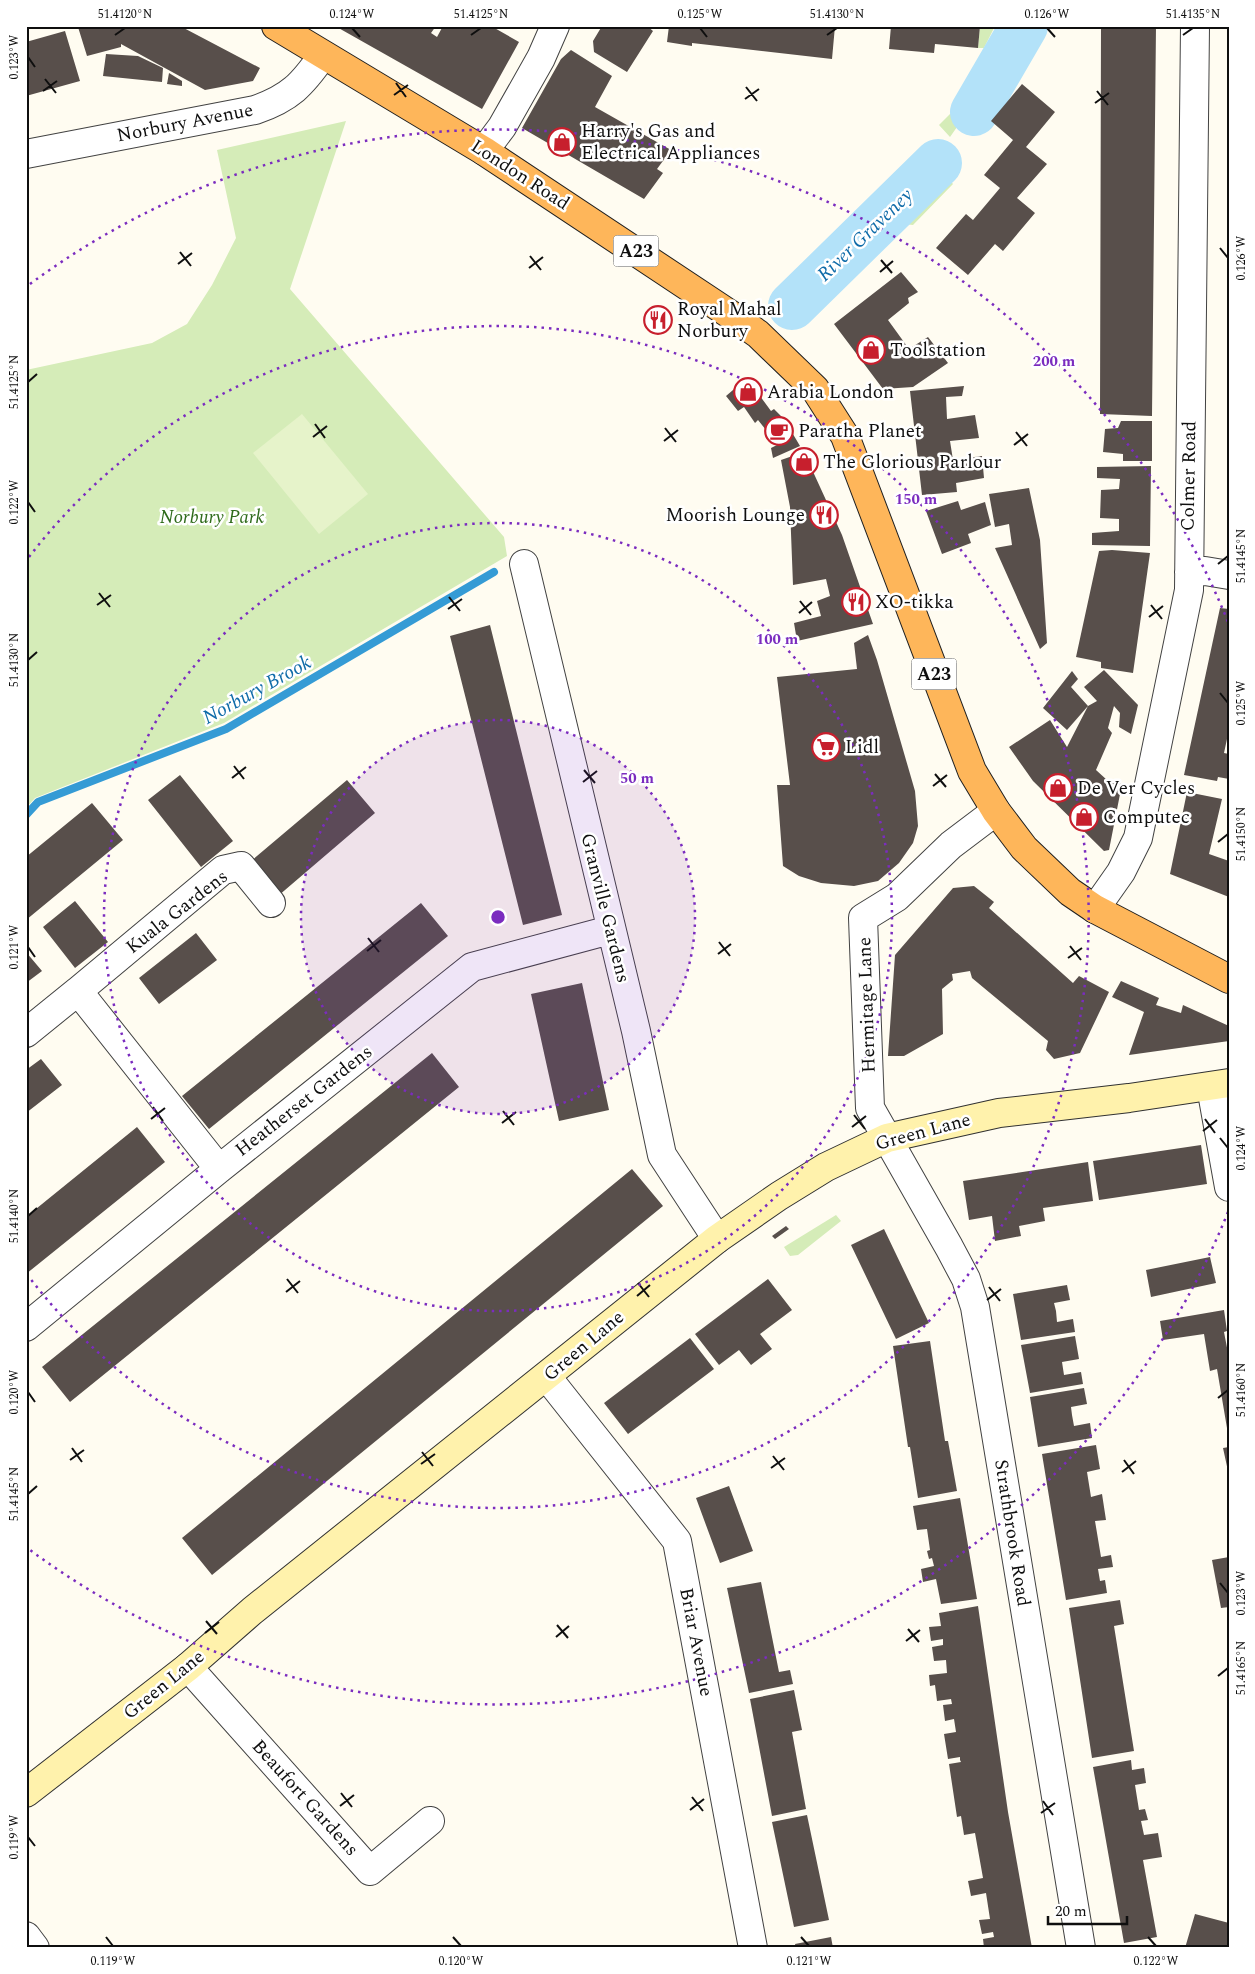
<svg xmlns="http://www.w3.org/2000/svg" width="1255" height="1974" viewBox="0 0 1255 1974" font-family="Spectral,serif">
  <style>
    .green { fill: #d5ecb8 }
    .pitch { fill: #e6f3ca }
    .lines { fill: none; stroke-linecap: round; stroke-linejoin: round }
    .stream { stroke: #359bd5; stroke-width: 8 }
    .river { stroke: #b3e2f9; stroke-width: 48 }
    .building { fill: #584f4b }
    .minor-casing { stroke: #424242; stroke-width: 30 }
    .secondary-casing { stroke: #313131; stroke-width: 30 }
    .trunk-casing { stroke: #202020; stroke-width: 30 }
    .minor { stroke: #fff; stroke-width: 28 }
    .secondary { stroke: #fff2ac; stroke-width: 28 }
    .trunk { stroke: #feb65a; stroke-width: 28 }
    .ticks { fill: none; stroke: #0f0f0f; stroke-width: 2 }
    .ring { fill: none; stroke: #7b2cbf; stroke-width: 2.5; stroke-dasharray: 2.5 5 }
    .labels { text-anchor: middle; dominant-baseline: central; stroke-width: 5; stroke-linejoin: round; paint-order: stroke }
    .shield { fill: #fff; stroke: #575757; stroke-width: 1 }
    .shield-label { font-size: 18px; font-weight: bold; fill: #0f0f0f }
    .street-label { font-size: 19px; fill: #0f0f0f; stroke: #fff }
    .poi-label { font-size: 19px; fill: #0f0f0f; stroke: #fff; text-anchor: start }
    .park-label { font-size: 19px; font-style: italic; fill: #2f6b1b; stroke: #fff }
    .water-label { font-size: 20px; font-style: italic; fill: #106ca9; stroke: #fff }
    .centre { fill: #7b2cbf; stroke: #fff; stroke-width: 2.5 }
    .ring-label { font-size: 15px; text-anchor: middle; font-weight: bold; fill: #7b2cbf; stroke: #fff; stroke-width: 5; stroke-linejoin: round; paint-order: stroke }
    .neatline { fill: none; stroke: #0f0f0f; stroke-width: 2 }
    .ticks-label { font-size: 12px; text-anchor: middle; fill: #0f0f0f }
  </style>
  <rect width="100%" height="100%" fill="#fffcf1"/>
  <path class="green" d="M980,26H995L984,48H978Z
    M1009,26H1018L969,110L950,137L939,125L963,101Z
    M346,121L290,289L504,537L507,556L224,723L35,798L26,808V370L152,343L187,324L212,285L236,238L217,150Z
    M938,167L953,184L913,225L884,222Z
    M836,1215L841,1221L798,1255L790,1256L784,1247Z"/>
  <path class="pitch" d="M302,414L368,494L319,534L253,453Z"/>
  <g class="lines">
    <path class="stream" d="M26,815L38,802L226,729L494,572"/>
    <path class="river" d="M974,112L1024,26
      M792,306L938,163"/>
  </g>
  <path class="building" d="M83,26H180L260,68L253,81L205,90L121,44V47L87,56L78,27Z
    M335,26H436L431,33L437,37L443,26H491L519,42L482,109Z
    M602,26H647L653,31L627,72L594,52L593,41Z
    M669,26H835L832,59L692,43V46L667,42Z
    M891,26H980L978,48L935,44L934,53L889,49Z
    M1101,26H1156L1152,416L1100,414Z
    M65,31L80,81L26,96V42Z
    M571,50L612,76L595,107L671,150L657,169L663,173L644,199L522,128L561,59Z
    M106,54L138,56L163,68L162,82L103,76Z
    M169,73L182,81V86L167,84Z
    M1022,84L1055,112L1026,147L1047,164L1017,198L1035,213L1003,251L995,244L968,275L936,248L966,214L973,220L1000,188L984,175L1013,140L991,121Z
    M901,272L918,292L908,298L909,303L888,320L909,349L928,337L948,363L913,387L883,389L834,324Z
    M747,378L771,411L774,409L784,419L800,446L773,458L771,448L777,445L766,430L758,420L755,423L744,407L738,411L726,396Z
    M964,386L962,396L946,397L947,419L975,415L979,438L950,441L953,460L982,456L984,478L956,483L957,492L922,495L910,391Z
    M1121,421H1152V461H1123V454L1103,452L1105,429L1118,428Z
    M804,452L842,535L873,624L797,641L794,623L821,616L817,601L830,596L826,579L793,585L790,507L781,460Z
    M1151,466L1150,546L1092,545V533L1119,531V519L1100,518L1101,490L1119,489L1120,479L1097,478V467Z
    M1029,488L1040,540L1047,643L1040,649L995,548L1012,545L1009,524L995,527L989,494Z
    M958,501L961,510L985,502L991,525L968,534L971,543L942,554L926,511Z
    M1112,550L1150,553L1133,673L1101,668V662L1076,657L1099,551Z
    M1220,608L1229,609V740L1227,739L1224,753L1229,754V779L1218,777L1217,781L1184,775Z
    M490,625L562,915L523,925L450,636Z
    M868,635L877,660L915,791L918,826L913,843L899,863L878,881L854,886L821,883L799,876L783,866L777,785H790L777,677L857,669L854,643Z
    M1104,670L1138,705L1131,734L1119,727L1120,713L1114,706L1108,728L1112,733L1096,770L1107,780L1122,784L1109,850L1104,851L1033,781L1009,747L1050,720L1067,747L1088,706L1067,730L1043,708L1072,671L1078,679L1071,687L1088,706L1097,701L1084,687Z
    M180,775L233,841L201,867L148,800Z
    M347,780L375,813L278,896L250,862Z
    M1187,792L1222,799L1209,854L1229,861V897L1170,874Z
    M92,803L123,840L26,920V857Z
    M974,886L994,902L989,908L1073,983L1079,976L1109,992L1080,1053L1054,1059L1046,1050L1048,1041L972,978L970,971L952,974L953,980L942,989L943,1034L904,1056H888L895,955L953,888Z
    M75,901L108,942L75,968L43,927Z
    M421,903L448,936L209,1129L182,1096Z
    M196,933L217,960L159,1004L139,978Z
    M26,952L42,971L26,983Z
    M1121,981L1159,998L1156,1005L1181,1013L1183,1005L1229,1026V1041L1129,1055L1144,1012L1112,997Z
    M582,983L609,1110L559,1121L531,994Z
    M432,1053L459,1087L70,1402L42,1367Z
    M41,1059L62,1085L26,1113V1070Z
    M137,1127L165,1162L26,1274V1217Z
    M1201,1145L1207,1184L1099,1200L1093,1161Z
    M1088,1162L1093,1201L1043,1208L1045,1221L1019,1226L1021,1236L995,1241L992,1216L969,1220L963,1181Z
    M632,1169L663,1206L212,1575L182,1538Z
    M786,1226L789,1229L775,1239L772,1236Z
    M884,1229L929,1323L896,1339L851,1245Z
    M1210,1257L1216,1283L1151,1297L1146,1270Z
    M768,1279L792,1310L760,1334L772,1349L751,1365L739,1350L719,1365L695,1334Z
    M1067,1285L1070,1300L1054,1303L1056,1311L1057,1322L1073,1319L1075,1332L1021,1340L1013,1294Z
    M1224,1310L1227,1331L1224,1332L1229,1358L1228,1434L1217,1369L1210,1371L1204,1334L1163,1340L1160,1321Z
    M1075,1336L1079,1359L1062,1362L1064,1375L1081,1372L1083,1384L1030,1393L1021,1345Z
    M690,1338L714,1369L628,1434L604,1403Z
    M930,1341L945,1441H948L957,1491L918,1498L910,1447H908L893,1346Z
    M1084,1388L1087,1404L1071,1407L1072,1415L1074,1426L1090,1423L1092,1438L1038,1447L1030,1397Z
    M1096,1445L1100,1469L1087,1472L1091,1497L1102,1494L1106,1520L1095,1521L1101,1557L1111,1555L1113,1567L1098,1569L1100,1581L1105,1580L1107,1593L1066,1600L1042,1454Z
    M1229,1447V1471H1228L1223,1448Z
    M729,1486L753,1551L720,1563L696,1498Z
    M960,1498L977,1599L941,1604L936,1579L923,1582L921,1569L934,1566L932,1558L929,1559L927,1551L930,1550L927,1529L917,1530L913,1506Z
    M1229,1557V1607L1221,1608L1212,1560Z
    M761,1582L779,1672L790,1670L793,1684L749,1693L727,1588Z
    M1120,1600L1124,1624L1114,1626L1134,1751L1092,1758L1069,1608Z
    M978,1606L1008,1812L1032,1948H984L983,1939L994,1937L993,1932L982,1934L979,1920L990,1919L986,1893L971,1896L968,1881L983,1878L975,1833L964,1835L961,1816L957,1817L949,1764L961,1762L960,1760V1757L948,1759L944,1734L956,1732L954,1719L945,1721L943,1705L952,1704L951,1699L937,1701L935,1685L930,1686L929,1675L947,1673L946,1660L934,1661L932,1647L943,1645V1639L931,1641L929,1627L941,1626L939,1613Z
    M794,1690L802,1730L792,1732L806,1809L772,1816L750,1699Z
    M1131,1760L1132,1770L1144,1768L1146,1783L1135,1785L1139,1810L1145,1809L1148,1820L1141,1821L1144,1835L1158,1833L1162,1857L1143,1860L1157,1937L1124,1943L1093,1767Z
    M807,1815L829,1920L794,1927L772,1822Z
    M1195,1914L1229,1923V1948H1185Z
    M831,1937L833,1948H796L795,1944Z"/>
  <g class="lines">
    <defs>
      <path id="minor" d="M484,151L502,127L541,58L555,26
        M26,154L255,110C290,98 302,85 323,55
        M524,564L636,1031L662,1155L717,1239
        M1189,572L1205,571L1229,575
        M996,811L951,845L897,897L863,918L870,1108L949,1247L966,1279L975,1307L1081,1948
        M1095,909L1121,872L1138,838L1189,590L1195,26
        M78,991L223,870L241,866L271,903
        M26,1033L78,991L219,1169
        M1211,1087L1229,1187
        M26,1327L219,1169L472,967L610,930
        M547,1377L677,1541L753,1948
        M188,1667L370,1871L430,1821
        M26,1936L35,1948"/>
      <path id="secondary" d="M26,1793L188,1667L252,1611L717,1239L779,1196L826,1167L887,1138L999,1113L1129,1098L1229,1083"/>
      <path id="trunk" d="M276,26L484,151L737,319L758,334L815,389L845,436L972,771L996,811L1024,848L1070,892L1095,909L1229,979"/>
    </defs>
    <use href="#minor" class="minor-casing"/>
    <use href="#secondary" class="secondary-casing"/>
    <use href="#trunk" class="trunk-casing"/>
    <use href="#minor" class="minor"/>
    <use href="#secondary" class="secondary"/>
    <use href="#trunk" class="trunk"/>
  </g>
  <path class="ticks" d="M352,28L360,37M700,28L707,37M1047,28L1055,37M115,35L125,28M471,35L481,28M827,35L837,28M1183,35L1193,28M28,57L35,67M45,79L56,93M396,83L406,97M746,87L757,101M43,91L57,81M1097,91L1108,105M394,95L408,85M745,99L759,89M1095,103L1109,93M1220,248L1228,258M180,252L191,266M530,256L541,270M881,260L892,273M178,264L192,253M529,268L543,257M880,272L893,261M28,382L37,374M315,424L325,438M665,428L676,442M1016,432L1027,446M313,437L327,426M664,441L678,430M1014,445L1028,434M28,502L35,512M1218,564L1228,556M99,593L110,607M449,597L460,611M800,601L811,615M97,605L111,595M1151,605L1162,619M448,609L462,599M799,613L812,602M1149,617L1163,606M28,660L37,652M1220,693L1228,703M234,766L244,779M584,770L595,783M935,774L946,787M232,778L246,767M583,782L597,771M933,786L947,775M1218,842L1228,834M368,938L379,952M719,942L730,956M1070,946L1081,960M28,947L35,957M367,951L381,940M718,954L731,944M1068,958L1082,948M153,1107L163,1121M503,1111L514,1125M854,1115L865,1129M151,1119L165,1108M1205,1119L1215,1133M502,1123L516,1112M852,1127L866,1116M1203,1131L1217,1120M1220,1138L1228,1148M28,1216L37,1208M287,1279L298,1293M638,1283L649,1297M989,1287L1000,1301M286,1292L300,1281M637,1296L650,1285M987,1300L1001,1289M28,1392L35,1402M1218,1398L1228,1390M72,1448L82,1462M422,1452L433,1466M773,1456L784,1470M70,1460L84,1450M1124,1460L1134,1474M421,1464L435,1454M771,1468L785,1458M1122,1472L1136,1461M28,1494L37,1486M1220,1583L1228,1593M206,1621L217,1634M557,1625L568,1638M908,1629L919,1642M205,1633L219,1622M556,1637L569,1626M906,1641L920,1630M1218,1676L1228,1668M341,1793L352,1807M692,1797L703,1811M1043,1801L1053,1815M340,1806L354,1795M690,1810L704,1799M1041,1813L1055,1803M28,1837L35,1846M106,1937L113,1946M453,1937L461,1946M801,1937L809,1946M1148,1937L1156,1946"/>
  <circle cx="498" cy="917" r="197" fill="#7b2cbf" fill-opacity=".12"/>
  <g class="ring">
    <circle cx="498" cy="917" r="197"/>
    <circle cx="498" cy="917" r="394"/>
    <path d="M29 557A591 591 0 1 1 29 1277"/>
    <path d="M1228 1212A787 787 0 0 1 30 1550M30 284A787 787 0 0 1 1228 622"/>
  </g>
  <defs>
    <symbol id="shop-ring" viewBox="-11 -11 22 22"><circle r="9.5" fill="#fff" stroke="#c71f2d" stroke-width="1.5"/><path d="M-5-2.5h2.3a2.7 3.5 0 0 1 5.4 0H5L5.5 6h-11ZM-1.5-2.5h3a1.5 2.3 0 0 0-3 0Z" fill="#c71f2d"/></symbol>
    <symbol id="restaurant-ring" viewBox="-11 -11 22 22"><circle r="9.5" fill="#fff" stroke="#c71f2d" stroke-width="1.5"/><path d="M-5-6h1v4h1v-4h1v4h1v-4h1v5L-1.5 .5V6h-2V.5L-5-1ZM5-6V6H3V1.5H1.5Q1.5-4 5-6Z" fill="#c71f2d"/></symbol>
    <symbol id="cafe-ring" viewBox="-11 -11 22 22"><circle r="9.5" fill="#fff" stroke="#c71f2d" stroke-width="1.5"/><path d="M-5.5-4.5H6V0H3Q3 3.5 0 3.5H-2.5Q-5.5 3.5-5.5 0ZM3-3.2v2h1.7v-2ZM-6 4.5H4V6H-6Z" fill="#c71f2d"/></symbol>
    <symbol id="supermarket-ring" viewBox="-11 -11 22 22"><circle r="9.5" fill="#fff" stroke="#c71f2d" stroke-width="1.5"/><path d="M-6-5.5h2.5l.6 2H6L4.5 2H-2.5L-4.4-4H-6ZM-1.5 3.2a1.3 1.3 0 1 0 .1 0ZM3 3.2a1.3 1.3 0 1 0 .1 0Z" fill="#c71f2d"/></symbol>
  </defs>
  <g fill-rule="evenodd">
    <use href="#shop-ring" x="546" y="126" width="32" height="32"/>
    <use href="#restaurant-ring" x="642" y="304" width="32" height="32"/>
    <use href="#shop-ring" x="855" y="334" width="32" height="32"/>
    <use href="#shop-ring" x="732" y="376" width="32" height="32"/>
    <use href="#cafe-ring" x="763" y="415" width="32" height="32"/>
    <use href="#shop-ring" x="788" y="446" width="32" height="32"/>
    <use href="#restaurant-ring" x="808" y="499" width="32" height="32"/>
    <use href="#restaurant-ring" x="840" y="586" width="32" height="32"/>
    <use href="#supermarket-ring" x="810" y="731" width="32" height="32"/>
    <use href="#shop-ring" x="1042" y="772" width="32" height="32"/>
    <use href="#shop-ring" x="1068" y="801" width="32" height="32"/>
  </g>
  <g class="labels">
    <g class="shield">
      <rect x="613.5" y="235.5" width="45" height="31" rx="4"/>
      <rect x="911.5" y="658.5" width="45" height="31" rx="4"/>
    </g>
    <g class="shield-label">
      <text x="636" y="251">A23</text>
      <text x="934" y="674">A23</text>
    </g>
    <g class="street-label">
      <text transform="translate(185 123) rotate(-11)">Norbury Avenue</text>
      <text transform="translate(520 175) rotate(33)">London Road</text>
      <text transform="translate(1189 476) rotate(-89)">Colmer Road</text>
      <text transform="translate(605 908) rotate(76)">Granville Gardens</text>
      <text transform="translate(177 912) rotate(-38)">Kuala Gardens</text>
      <text transform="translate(867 1005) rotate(-92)">Hermitage Lane</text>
      <text transform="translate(304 1101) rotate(-38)">Heatherset Gardens</text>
      <text transform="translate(923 1132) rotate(-15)">Green Lane</text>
      <text transform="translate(584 1346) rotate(-40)">Green Lane</text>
      <text transform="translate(1012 1533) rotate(81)">Strathbrook Road</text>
      <text transform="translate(696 1642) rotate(79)">Briar Avenue</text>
      <text transform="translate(164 1685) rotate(-39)">Green Lane</text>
      <text transform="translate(305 1798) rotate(48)">Beaufort Gardens</text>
    </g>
    <g class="poi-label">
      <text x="581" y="131">Harry's Gas and<tspan x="581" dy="22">Electrical Appliances</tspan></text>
      <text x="677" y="309">Royal Mahal<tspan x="677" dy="22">Norbury</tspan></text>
      <text x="890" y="350">Toolstation</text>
      <text x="767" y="392">Arabia London</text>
      <text x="798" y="431">Paratha Planet</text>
      <text x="823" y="462">The Glorious Parlour</text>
      <text x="805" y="515" text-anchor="end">Moorish Lounge</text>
      <text x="875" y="602">XO-tikka</text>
      <text x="845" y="747">Lidl</text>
      <text x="1077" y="788">De Ver Cycles</text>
      <text x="1103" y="817">Computec</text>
    </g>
    <g class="park-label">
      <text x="212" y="517">Norbury Park</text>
    </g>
    <g class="water-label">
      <text transform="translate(865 235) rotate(-44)">River Graveney</text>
      <text transform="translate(257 690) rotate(-29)">Norbury Brook</text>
    </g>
  </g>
  <circle cx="498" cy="917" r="8" class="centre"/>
  <g class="ring-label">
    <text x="1054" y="366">200 m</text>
    <text x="916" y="504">150 m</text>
    <text x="777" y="644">100 m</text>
    <text x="637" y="783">50 m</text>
  </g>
  <rect width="1255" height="1974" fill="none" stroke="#ffffff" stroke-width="55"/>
  <path d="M1048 1916v8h79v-8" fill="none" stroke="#0f0f0f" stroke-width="2.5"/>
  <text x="1055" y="1916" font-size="15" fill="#0f0f0f" stroke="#ffffff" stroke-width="4" paint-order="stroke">20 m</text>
  <rect x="28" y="28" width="1200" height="1918" class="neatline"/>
  <g class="ticks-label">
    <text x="125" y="18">51.4120°N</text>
    <text x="352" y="18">0.124°W</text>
    <text x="481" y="18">51.4125°N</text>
    <text x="700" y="18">0.125°W</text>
    <text x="837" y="18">51.4130°N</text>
    <text x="1047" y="18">0.126°W</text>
    <text x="1193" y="18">51.4135°N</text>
    <text transform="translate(14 57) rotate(-90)" y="4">0.123°W</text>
    <text transform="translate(1241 258) rotate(-90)" y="4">0.126°W</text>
    <text transform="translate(14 382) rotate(-90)" y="4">51.4125°N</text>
    <text transform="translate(14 502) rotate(-90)" y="4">0.122°W</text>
    <text transform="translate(1241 556) rotate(-90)" y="4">51.4145°N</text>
    <text transform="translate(14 660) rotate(-90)" y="4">51.4130°N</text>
    <text transform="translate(1241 703) rotate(-90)" y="4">0.125°W</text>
    <text transform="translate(1241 834) rotate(-90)" y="4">51.4150°N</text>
    <text transform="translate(14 947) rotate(-90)" y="4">0.121°W</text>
    <text transform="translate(1241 1148) rotate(-90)" y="4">0.124°W</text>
    <text transform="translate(14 1216) rotate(-90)" y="4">51.4140°N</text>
    <text transform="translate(1241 1390) rotate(-90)" y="4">51.4160°N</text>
    <text transform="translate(14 1392) rotate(-90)" y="4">0.120°W</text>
    <text transform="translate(14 1494) rotate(-90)" y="4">51.4145°N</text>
    <text transform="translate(1241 1593) rotate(-90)" y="4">0.123°W</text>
    <text transform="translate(1241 1668) rotate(-90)" y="4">51.4165°N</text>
    <text transform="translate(14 1837) rotate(-90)" y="4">0.119°W</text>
    <text x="113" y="1965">0.119°W</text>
    <text x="461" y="1965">0.120°W</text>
    <text x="809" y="1965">0.121°W</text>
    <text x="1156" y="1965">0.122°W</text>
  </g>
</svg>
